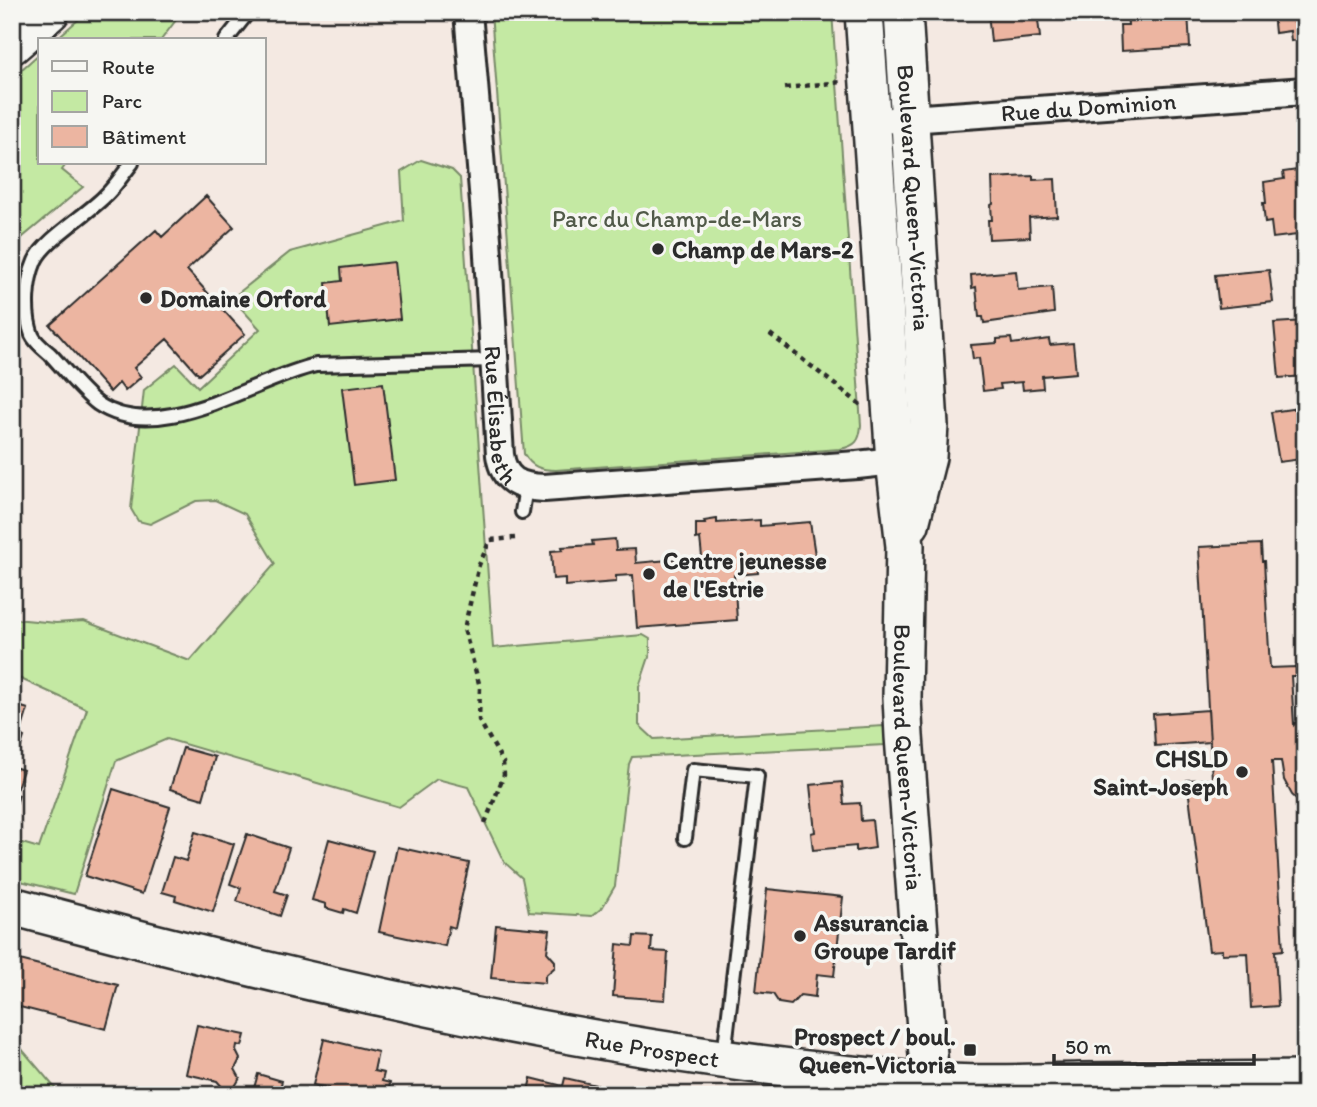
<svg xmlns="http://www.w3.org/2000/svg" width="1317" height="1107" viewBox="0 0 1317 1107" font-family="Itim,sans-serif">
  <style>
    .green { fill: #c4e9a3; stroke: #788a67; stroke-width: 2 }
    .building { fill: #ecb5a1; stroke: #2b2b2b; stroke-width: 2 }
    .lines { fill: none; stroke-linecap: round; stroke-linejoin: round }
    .lane-casing { stroke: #2b2b2b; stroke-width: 18 }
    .street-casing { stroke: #2b2b2b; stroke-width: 32 }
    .secondary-casing { stroke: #2b2b2b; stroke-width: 42 }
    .path { stroke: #2b2b2b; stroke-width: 4.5; stroke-dasharray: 5 5; stroke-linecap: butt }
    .lane { stroke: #f6f6f2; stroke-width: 12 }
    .street { stroke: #f6f6f2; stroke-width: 26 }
    .secondary { stroke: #f6f6f2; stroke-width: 37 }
    .poi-dot { fill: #2b2b2b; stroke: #f6f6f2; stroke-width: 2.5 }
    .labels { text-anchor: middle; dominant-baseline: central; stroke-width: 7; stroke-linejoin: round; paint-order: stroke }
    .street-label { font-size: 24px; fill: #2b2b2b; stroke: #f6f6f2 }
    .park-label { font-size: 24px; fill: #515a49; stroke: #f6f6f2 }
    .poi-label { font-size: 24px; font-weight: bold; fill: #2b2b2b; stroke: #f6f6f2; text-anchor: start }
  </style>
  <rect width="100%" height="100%" fill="#f4e9e2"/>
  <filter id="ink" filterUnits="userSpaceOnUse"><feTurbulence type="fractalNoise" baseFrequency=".0143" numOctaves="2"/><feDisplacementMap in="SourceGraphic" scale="14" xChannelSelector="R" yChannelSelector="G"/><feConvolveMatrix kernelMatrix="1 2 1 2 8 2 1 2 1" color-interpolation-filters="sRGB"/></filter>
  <g filter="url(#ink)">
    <path class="green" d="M87,12H182L161,40H55Z
      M491,12H832L861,425C860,441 856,446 840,449L556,470C540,470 532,467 524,454Z
      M40,53V163H67L62,170L83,187L12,246V78Z
      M421,160L452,170L460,178L493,648L643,635L650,639V654L639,687V725L654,739L884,726L885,745L632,757L629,764L615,886L602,908L592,916L529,912L522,878L504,862L468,787L437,779L399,807L167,739L116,761L74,894L12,879V840L39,848L87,709L12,675V615L15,619L56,623L84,621L190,661L275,564L245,514L215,500L196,501L150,524L138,521L131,509L144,390L176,364L198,387L260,329L232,298L290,252L404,221L401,172Z
      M12,1040L15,1041L61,1095H12Z"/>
    <path class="building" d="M988,12H1037L1040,37L991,42Z
      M1127,12H1188L1190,47L1121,51L1120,25H1128Z
      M1273,12H1305V39L1291,41L1290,31L1275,33Z
      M1305,169V234L1273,238L1271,222L1265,223L1263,203H1266L1264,182L1284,179L1283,172Z
      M1033,176V180L1055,179L1057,216L1029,218L1030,237L989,239L988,220H992L991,205L993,204L992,178Z
      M206,196L234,227L187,270L245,334L199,375L167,339L134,368L141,377L125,391L119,383L110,392L50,325L156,230L162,237Z
      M394,262L400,319L330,327L326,283L342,281L341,268Z
      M1269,270L1273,302L1219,308L1215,275Z
      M1016,271L1018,290L1052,287L1054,313L984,323L983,317H979L976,287L972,288L971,275Z
      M1305,321V376L1279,378L1274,323Z
      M1011,338L1012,344L1049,339L1050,345L1073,343L1076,373L1042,376L1043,388L1023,390L1022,382L1000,384L1001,389L983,391L979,358L973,359L971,345L997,343V339Z
      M383,383L395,480L354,485L342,388Z
      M1305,407V465H1302L1301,459L1279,462L1271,412Z
      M717,519V523L760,520V526L810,522L815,555H809L810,565L780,567V560L757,561L758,573L734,575L737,620L637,628L633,575L616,576V582L565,586V578L553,579L551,551L563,550L562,547L593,545L592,541L615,539L616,550L635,549L636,563L702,557L700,538L696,539V524H705L704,521Z
      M1261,544L1262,561H1264L1270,668L1296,667V676H1291L1294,725L1305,712V807L1292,795L1284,780L1281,761H1272L1283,950L1275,951L1278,1006L1251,1008L1248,953L1222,954V950L1209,951L1187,780L1212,779L1199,547Z
      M12,704L28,709L20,735L24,737L14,767L23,770L15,794L19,795L12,817Z
      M1208,710L1210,742L1155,746L1153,714Z
      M183,748L215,757L203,799L170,789Z
      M842,782L844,804L860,803L861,821L872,820L875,848L856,851V846L813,850L811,833L815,832L810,785Z
      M113,789L170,807L142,894L85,876Z
      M195,832L234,844L213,912L175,900L176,896L162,892L173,857L186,861Z
      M247,834L289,848L275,891L287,895L280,916L237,901L241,888L230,884Z
      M329,839L373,851L356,913L344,909L343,913L326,908V904L312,900Z
      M397,847L469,863L455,928L449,926L445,946L379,932Z
      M767,889L843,897L834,976L817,974L815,997L800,995L791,1005L779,1003L773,994L756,992Z
      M496,925L550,930L547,952L555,961V967L545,976V983L491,978Z
      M634,936L652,937L651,951L668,952L665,1000L613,996L617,944L633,946Z
      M12,958L118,985L106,1029L12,1005Z
      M197,1025L245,1035L242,1046L237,1045L236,1051L240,1059L235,1069L240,1078L234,1088L224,1089L217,1081L186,1074Z
      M324,1039L378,1052L374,1071L384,1073L382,1081L390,1083L388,1095H328L329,1088L313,1085Z
      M258,1074L282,1081L278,1095H252Z
      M531,1078L563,1086L565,1078L609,1088L608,1095H527Z"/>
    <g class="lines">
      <defs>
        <path id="lane" d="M226,40L245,16L243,12
          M132,163C123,174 115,187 105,196C88,214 44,240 35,261C26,282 24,313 32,335C35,342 44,349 50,354C65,370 81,391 98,404C161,446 253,379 316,365L493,360
          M522,512L526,487
          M685,838L693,770L757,776L724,1055"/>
        <g id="street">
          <path id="s1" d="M468,12L487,239L500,455C504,481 519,487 544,488L857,465L913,459"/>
          <path id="s2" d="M895,120L1305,91"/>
        </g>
        <g id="secondary">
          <path id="s3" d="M864,12L895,461L905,546L902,697L904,736L931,1095"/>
          <path id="s4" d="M903,12L929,425L927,457L910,524"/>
          <path d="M12,45L50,12"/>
          <path id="s5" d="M12,906C310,986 621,1058 929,1082C979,1086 1031,1083 1081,1082C1155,1081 1230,1081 1305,1080"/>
        </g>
      </defs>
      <use href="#lane" class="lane-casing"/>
      <use href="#street" class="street-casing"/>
      <use href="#secondary" class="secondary-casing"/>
      <path class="path" d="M785,88L841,82
        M770,334L861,405
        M485,823L504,775L503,762L479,720L480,687L464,629L479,565L490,540L515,538"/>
      <use href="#lane" class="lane"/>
      <use href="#street" class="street"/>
      <use href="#secondary" class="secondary"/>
    </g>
  </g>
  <g class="poi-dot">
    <circle cx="658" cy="249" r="7"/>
    <circle cx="146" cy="298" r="7"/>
    <circle cx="649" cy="574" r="7"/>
    <circle cx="1242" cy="772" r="7"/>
    <circle cx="800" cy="936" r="7"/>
    <rect x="963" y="1043" width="14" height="14" rx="3.5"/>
  </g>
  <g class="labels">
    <g class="street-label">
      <text stroke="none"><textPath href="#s2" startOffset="194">Rue du Dominion</textPath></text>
      <text stroke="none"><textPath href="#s4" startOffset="186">Boulevard Queen-Victoria</textPath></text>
      <text stroke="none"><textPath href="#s1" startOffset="404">Rue Élisabeth</textPath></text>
      <text stroke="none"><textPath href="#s3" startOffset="747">Boulevard Queen-Victoria</textPath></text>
      <text stroke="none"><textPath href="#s5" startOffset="656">Rue Prospect</textPath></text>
    </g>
    <g class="park-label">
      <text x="677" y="218">Parc du Champ-de-Mars</text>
    </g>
    <g class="poi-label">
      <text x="672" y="249">Champ de Mars-2</text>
      <text x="160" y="298">Domaine Orford</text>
      <text x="663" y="560">Centre jeunesse<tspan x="663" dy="28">de l'Estrie</tspan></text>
      <text x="1228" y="758" text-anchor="end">CHSLD<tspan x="1228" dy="28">Saint-Joseph</tspan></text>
      <text x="814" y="922">Assurancia<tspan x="814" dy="28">Groupe Tardif</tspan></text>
      <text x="956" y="1036" text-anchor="end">Prospect / boul.<tspan x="956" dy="28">Queen-Victoria</tspan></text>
    </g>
  </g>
  <rect width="1317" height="1107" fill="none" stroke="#f6f6f2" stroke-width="42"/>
  <rect x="21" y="21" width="1275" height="1065" fill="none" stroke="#2b2b2b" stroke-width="2.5" filter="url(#ink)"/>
  <rect x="38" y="38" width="228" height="126" fill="#f6f6f2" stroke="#a5a5a2" stroke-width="2"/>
  <rect x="52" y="61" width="35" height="10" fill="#f6f6f2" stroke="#a5a5a2" stroke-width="2"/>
  <text x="102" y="74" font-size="21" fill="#2b2b2b">Route</text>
  <rect x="52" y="91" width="35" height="21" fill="#c4e9a3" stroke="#a5a5a2" stroke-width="2"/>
  <text x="102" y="108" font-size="21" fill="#2b2b2b">Parc</text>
  <rect x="52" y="126" width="35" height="21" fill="#ecb5a1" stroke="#a5a5a2" stroke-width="2"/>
  <text x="102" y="144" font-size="21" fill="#2b2b2b">Bâtiment</text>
  <path d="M1054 1054v10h200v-10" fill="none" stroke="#2b2b2b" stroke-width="3.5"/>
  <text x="1065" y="1054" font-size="21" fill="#2b2b2b" stroke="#f6f6f2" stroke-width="5" paint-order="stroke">50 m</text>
</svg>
